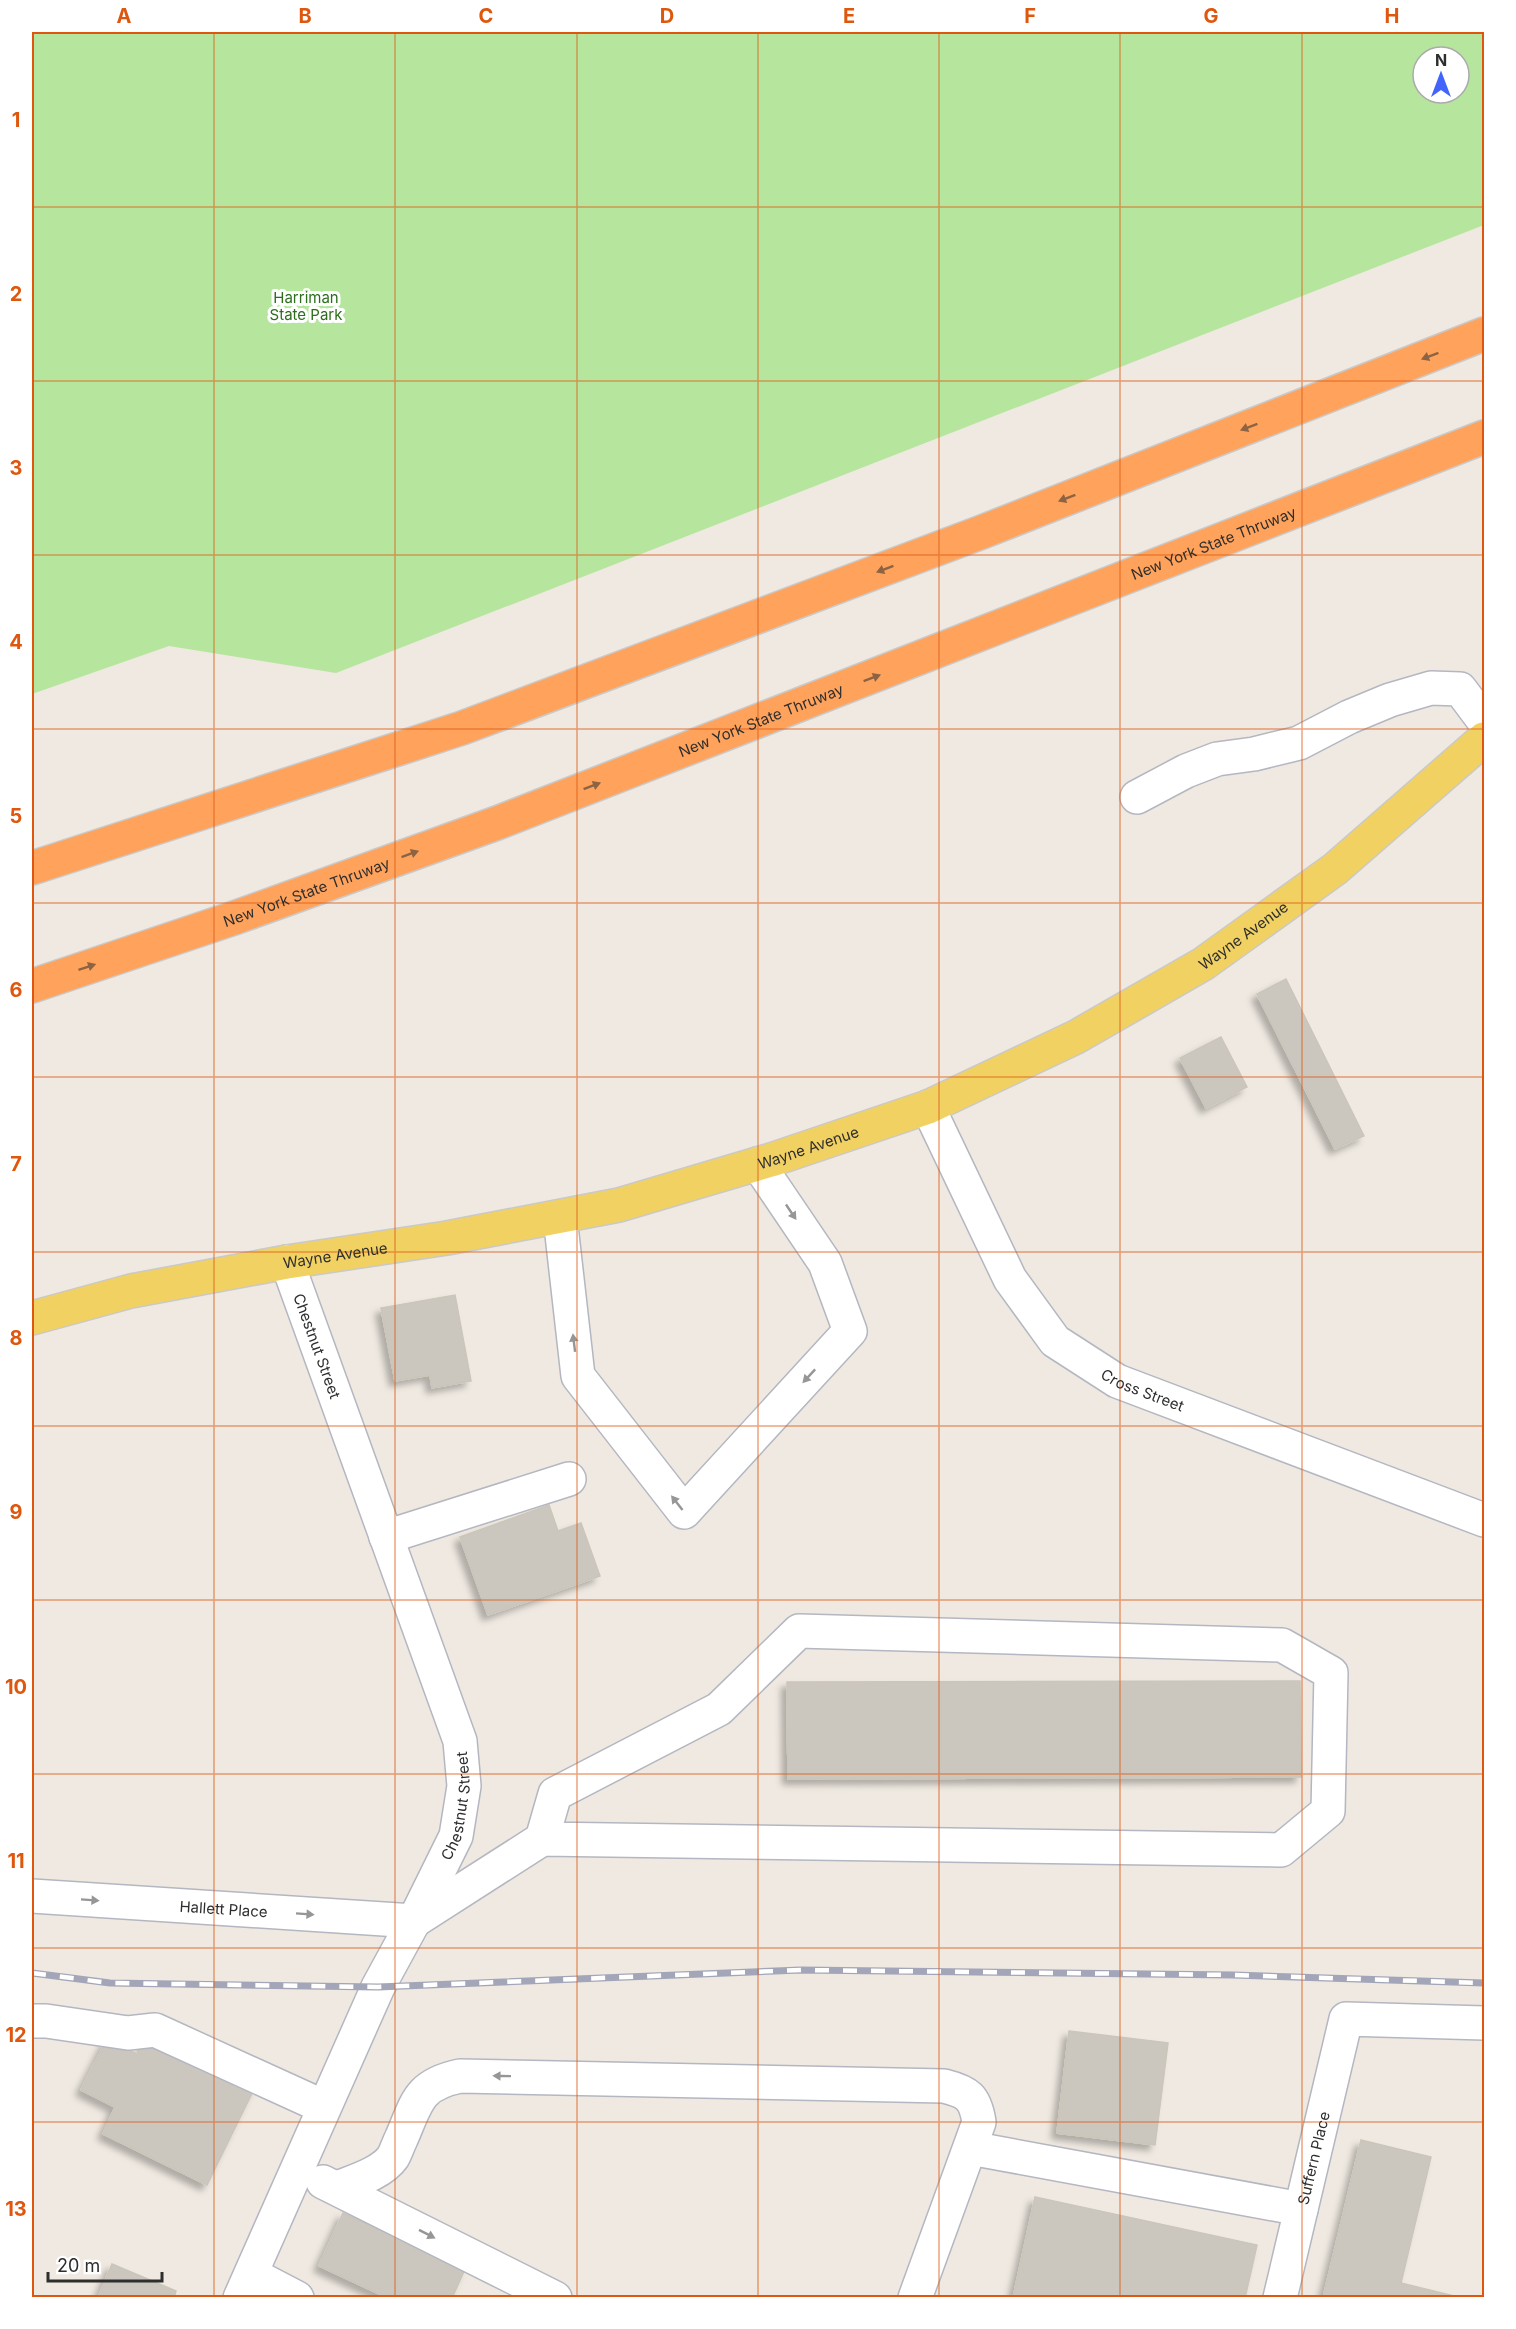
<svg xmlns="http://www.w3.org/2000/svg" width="1516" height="2329" viewBox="0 0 1516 2329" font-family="Inter,sans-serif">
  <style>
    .green { fill: #b6e59e; fill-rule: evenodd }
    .building { fill: #cbc7bf; stroke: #cbc5ba; stroke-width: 1.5; filter: url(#shadow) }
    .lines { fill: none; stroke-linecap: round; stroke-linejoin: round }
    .minor-casing { stroke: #b4b7c1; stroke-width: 36 }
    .major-casing { stroke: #c9c9c9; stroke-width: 36 }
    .highway-casing { stroke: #c9c9c9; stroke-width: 36 }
    .minor { stroke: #fff; stroke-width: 33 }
    .major { stroke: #f2d163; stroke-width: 33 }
    .highway { stroke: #ffa35c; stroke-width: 33 }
    .rail-casing { stroke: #a3a6b8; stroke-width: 7 }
    .rail { stroke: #fff; stroke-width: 4.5; stroke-dasharray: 14; stroke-linecap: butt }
    .oneway { fill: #8c6343 }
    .oneway2 { fill: #969696 }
    .grid { fill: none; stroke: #df570e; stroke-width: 1.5; stroke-opacity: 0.55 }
    .labels { text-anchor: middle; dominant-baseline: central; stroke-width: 6; stroke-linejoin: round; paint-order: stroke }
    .park-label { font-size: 15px; fill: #2c6e1b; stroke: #fff }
    .street-label { font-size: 15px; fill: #2e2e2e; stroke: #fff }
    .neatline { fill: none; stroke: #df570e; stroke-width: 2 }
    .grid-label { font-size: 20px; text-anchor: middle; font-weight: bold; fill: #df570e }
  </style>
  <defs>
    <filter id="shadow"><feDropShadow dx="-5.5" dy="5.5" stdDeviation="3" flood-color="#0004"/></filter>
  </defs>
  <rect width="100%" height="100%" fill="#efe9e1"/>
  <path class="green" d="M32,32H1484V225L336,673L169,646L32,694ZM1423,57H1459V93H1423Z"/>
  <path class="building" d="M1286,979L1364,1136L1335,1149L1257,994Z
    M1221,1037L1247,1087L1206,1108L1180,1058Z
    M455,1295L471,1381L432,1388L430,1375L395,1381L381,1308Z
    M549,1505L558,1531L581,1523L600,1576L488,1615L460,1537Z
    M1300,1681L1301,1777L788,1779L787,1682Z
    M151,2031L257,2083L207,2185L103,2134L115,2107L81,2090L107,2039L139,2055Z
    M1069,2031L1168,2043L1155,2145L1057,2133Z
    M1361,2140L1431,2157L1401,2283L1462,2298H1323Z
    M1035,2197L1257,2245L1245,2298H1013Z
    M343,2213L465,2269L452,2298H388L319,2266Z
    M112,2264L176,2291L174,2298H98Z"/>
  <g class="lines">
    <defs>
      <g id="minor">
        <path d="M1137,797L1186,771L1217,759L1254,754L1299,743L1349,717L1390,700L1431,688L1460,689L1484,721"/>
        <path id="s1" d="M928,1107L1010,1279L1055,1341L1117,1381L1484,1520"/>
        <path d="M560,1217L578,1376L684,1512L850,1331L825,1263L758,1164"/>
        <path d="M386,1537L569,1479"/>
        <path id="s2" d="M32,1896L414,1921"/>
        <path d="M414,1921L542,1839L1281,1850L1328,1811L1331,1673L1282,1645L799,1631L719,1709L555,1794L542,1839"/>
        <path d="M32,2021H46L128,2033L155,2030L324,2107"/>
        <path d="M970,2148L1301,2209"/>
        <path d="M323,2182L555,2298"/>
        <path d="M337,2188C355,2181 382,2173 393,2157C396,2152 398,2145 401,2139C417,2103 417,2085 460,2076L944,2086C968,2092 975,2097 979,2122L915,2298"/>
        <path d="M251,2274L297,2298"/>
        <path id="s3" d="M240,2298L378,1987L414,1921L456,1836L464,1786L460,1741L287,1262"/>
        <path id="s4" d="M1280,2298L1346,2019L1484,2023"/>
      </g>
      <g id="major">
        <path id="s5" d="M32,1318L131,1291L287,1262L447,1238L619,1205L771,1160L928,1107L1076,1037L1203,964L1335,869L1484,739"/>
      </g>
      <g id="highway">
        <path d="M32,868L462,728L982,532L1484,334"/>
        <path id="s6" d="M32,986L234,918L497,823L1484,437"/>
      </g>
    </defs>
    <use href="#minor" class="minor-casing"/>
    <use href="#major" class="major-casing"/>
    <use href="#highway" class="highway-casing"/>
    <use href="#minor" class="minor"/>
    <use href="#major" class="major"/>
    <use href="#highway" class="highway"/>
    <defs>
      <path id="rail" d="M32,1973L110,1983L378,1987L801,1970L1233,1975L1484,1983"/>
    </defs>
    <use href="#rail" class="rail-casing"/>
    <use href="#rail" class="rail"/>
  </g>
  <defs><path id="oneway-solid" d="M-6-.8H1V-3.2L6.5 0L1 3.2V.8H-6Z" transform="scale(1.5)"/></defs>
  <g class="oneway">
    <use href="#oneway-solid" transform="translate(1430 356) rotate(159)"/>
    <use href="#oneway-solid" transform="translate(1249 427) rotate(159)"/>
    <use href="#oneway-solid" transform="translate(1067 498) rotate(159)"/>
    <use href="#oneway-solid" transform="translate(885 569) rotate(159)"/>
    <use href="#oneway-solid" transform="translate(872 678) rotate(-21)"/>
    <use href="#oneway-solid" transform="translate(592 786) rotate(-21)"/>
    <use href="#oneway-solid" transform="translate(410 854) rotate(-20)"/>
    <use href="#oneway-solid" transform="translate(87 967) rotate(-18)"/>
  </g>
  <g class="oneway2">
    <use href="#oneway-solid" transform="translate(791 1212) rotate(56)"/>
    <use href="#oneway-solid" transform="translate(574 1343) rotate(-97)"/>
    <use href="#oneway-solid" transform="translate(809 1376) rotate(133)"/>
    <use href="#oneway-solid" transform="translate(677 1503) rotate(-128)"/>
    <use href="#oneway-solid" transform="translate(90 1900) rotate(4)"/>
    <use href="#oneway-solid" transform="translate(305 1914) rotate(4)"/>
    <use href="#oneway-solid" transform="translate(502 2076) rotate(-179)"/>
    <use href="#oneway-solid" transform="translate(427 2234) rotate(27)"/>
  </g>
  <path class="grid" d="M214,32V2298M395,32V2298M577,32V2298M758,32V2298M939,32V2298M1120,32V2298M1302,32V2298M32,207H1484M32,381H1484M32,555H1484M32,729H1484M32,903H1484M32,1077H1484M32,1252H1484M32,1426H1484M32,1600H1484M32,1774H1484M32,1948H1484M32,2122H1484"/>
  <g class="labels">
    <g class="park-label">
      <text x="306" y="297">Harriman<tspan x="306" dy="17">State Park</tspan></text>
    </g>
    <g class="street-label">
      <text stroke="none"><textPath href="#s6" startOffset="1262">New York State Thruway</textPath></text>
      <text stroke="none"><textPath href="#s6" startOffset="776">New York State Thruway</textPath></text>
      <text stroke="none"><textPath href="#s6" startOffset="290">New York State Thruway</textPath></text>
      <text stroke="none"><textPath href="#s5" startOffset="1282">Wayne Avenue</textPath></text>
      <text stroke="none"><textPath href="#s5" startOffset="796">Wayne Avenue</textPath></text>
      <text stroke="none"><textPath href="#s5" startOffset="310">Wayne Avenue</textPath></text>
      <text transform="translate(317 1346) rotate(70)">Chestnut Street</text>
      <text stroke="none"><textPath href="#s1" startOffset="368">Cross Street</textPath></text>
      <text stroke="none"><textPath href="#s3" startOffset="540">Chestnut Street</textPath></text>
      <text stroke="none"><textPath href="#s2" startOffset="192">Hallett Place</textPath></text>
      <text stroke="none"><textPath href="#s4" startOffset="144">Suffern Place</textPath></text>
    </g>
  </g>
  <rect width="1516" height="2329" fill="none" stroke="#ffffff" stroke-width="66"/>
  <g transform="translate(1441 75)"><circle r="28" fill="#ffffff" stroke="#ababab" stroke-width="1.5"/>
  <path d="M0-4.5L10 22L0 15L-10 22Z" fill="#4264fb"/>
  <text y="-9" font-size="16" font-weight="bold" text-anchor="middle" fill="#2e2e2e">N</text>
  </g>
  <path d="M48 2272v9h114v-9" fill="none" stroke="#2e2e2e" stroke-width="3"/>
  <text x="57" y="2272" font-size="18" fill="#2e2e2e" stroke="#ffffff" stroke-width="4.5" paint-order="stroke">20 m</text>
  <rect x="33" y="33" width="1450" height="2263" class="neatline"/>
  <g class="grid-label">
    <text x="124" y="23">A</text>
    <text x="305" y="23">B</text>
    <text x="486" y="23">C</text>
    <text x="667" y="23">D</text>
    <text x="849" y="23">E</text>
    <text x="1030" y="23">F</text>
    <text x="1211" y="23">G</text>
    <text x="1392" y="23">H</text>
    <text x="16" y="127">1</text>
    <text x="16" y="301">2</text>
    <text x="16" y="475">3</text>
    <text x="16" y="649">4</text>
    <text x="16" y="823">5</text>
    <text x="16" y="997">6</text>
    <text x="16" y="1171">7</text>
    <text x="16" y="1345">8</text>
    <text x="16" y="1519">9</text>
    <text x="16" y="1694">10</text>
    <text x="16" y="1868">11</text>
    <text x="16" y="2042">12</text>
    <text x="16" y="2216">13</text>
  </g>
</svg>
